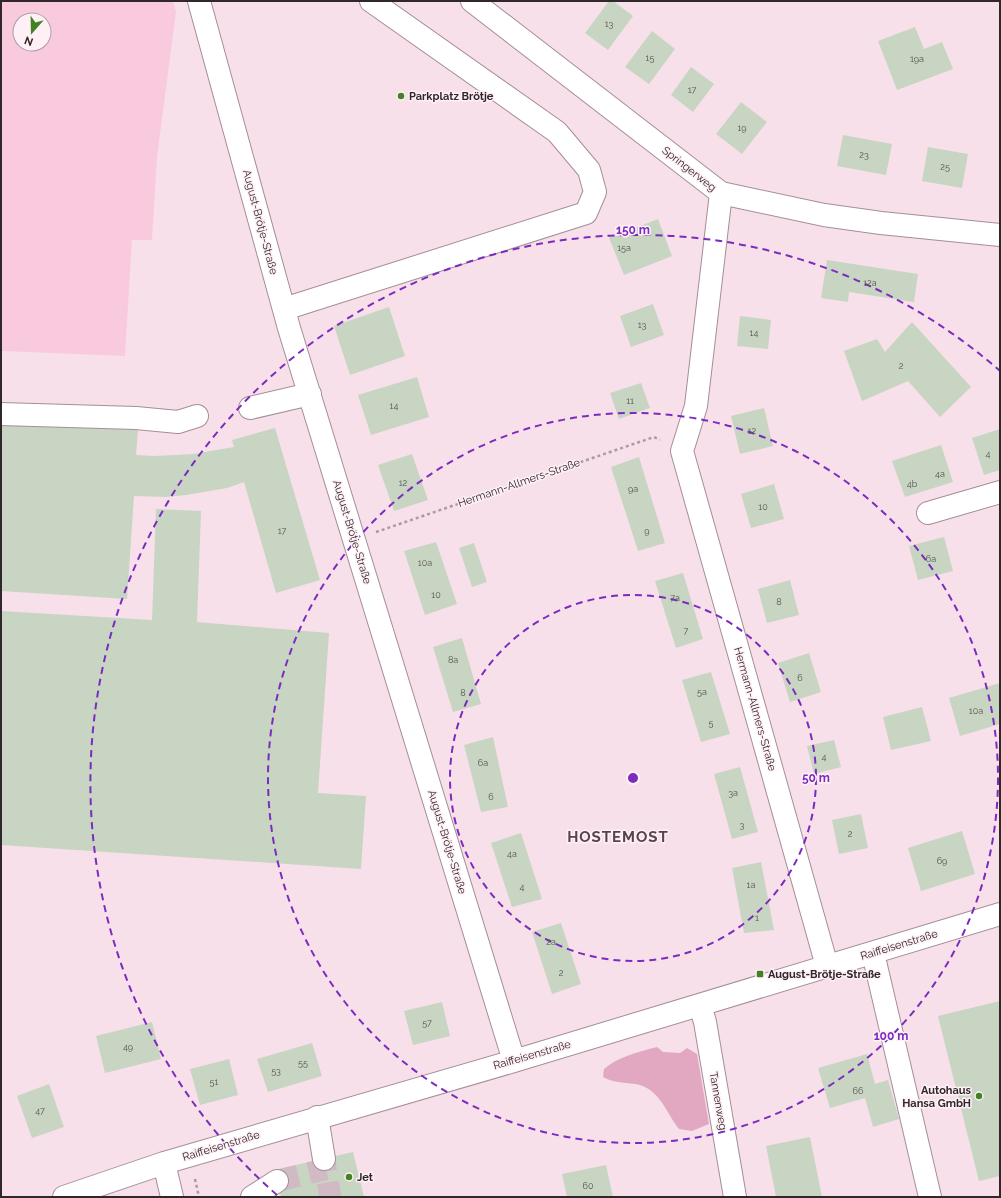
<svg xmlns="http://www.w3.org/2000/svg" width="1001" height="1198" viewBox="0 0 1001 1198" font-family="Raleway,sans-serif">
  <style>
    .green { fill: #f9cade; fill-rule: evenodd }
    .water { fill: #e2a8c2 }
    .building { fill: #c7d5c2 }
    .lines { fill: none; stroke-linecap: round; stroke-linejoin: round }
    .minor-tunnel { stroke: #d0bbc4; stroke-width: 22; stroke-dasharray: 22 11; stroke-linecap: butt }
    .minor-casing { stroke: #a58e98; stroke-width: 24 }
    .path { stroke: #ac9aa1; stroke-width: 2.5; stroke-dasharray: 3 3; stroke-linecap: butt }
    .minor { stroke: #fff; stroke-width: 22 }
    .ring { fill: none; stroke: #7b2cbf; stroke-width: 2; stroke-dasharray: 7 5 }
    .poi-dot { fill: #428223; stroke: #fff0f6; stroke-width: 1.5 }
    .labels { text-anchor: middle; dominant-baseline: central; stroke-width: 3; stroke-linejoin: round; paint-order: stroke }
    .number-label { font-size: 9px; fill: #565251 }
    .poi-label { font-size: 11px; font-weight: bold; fill: #30272b; stroke: #fff0f6; text-anchor: start }
    .street-label { font-size: 11px; fill: #30272b; stroke: #fff0f6 }
    .district-label { font-size: 15px; font-weight: bold; letter-spacing: 1px; fill: #57434c; stroke: #fff0f6 }
    .centre { fill: #7b2cbf; stroke: #fff0f6; stroke-width: 2 }
    .ring-label { font-size: 12px; text-anchor: middle; font-weight: bold; fill: #7b2cbf; stroke: #fff0f6; stroke-width: 3; stroke-linejoin: round; paint-order: stroke }
  </style>
  <rect width="100%" height="100%" fill="#f8e0ea"/>
  <path class="green" d="M1,1H173L176,12L157,157L152,240H132L125,356L1,351ZM20,20H44V44H20Z"/>
  <path class="water" d="M657,1047L663,1052L680,1053L687,1048L697,1054L709,1124L692,1131L679,1129C667,1114 661,1092 640,1085C628,1082 615,1084 603,1077L604,1069C619,1056 639,1052 657,1047Z"/>
  <path class="building" d="M609,1H613L633,16L608,50L585,33Z
    M915,27L924,49L942,42L953,69L897,90L878,41Z
    M652,31L675,49L649,84L625,67Z
    M691,67L714,84L693,112L671,95Z
    M741,102L767,122L742,154L716,134Z
    M843,135L892,144L886,175L837,166Z
    M928,147L968,154L962,188L922,181Z
    M658,219L672,256L624,275L609,238Z
    M827,260L918,274L914,302L849,292L848,302L821,298Z
    M653,304L664,335L631,347L620,316Z
    M389,307L405,356L350,375L334,326Z
    M740,316L771,320L768,349L737,346Z
    M912,322L971,387L940,417L908,381L862,401L844,351L877,339L885,352Z
    M417,377L429,417L371,435L358,395Z
    M641,383L650,408L619,419L610,393Z
    M764,408L773,446L740,454L731,416Z
    M1,421L138,430L136,455L154,456L193,454L234,447L232,440L275,428L320,580L276,593L244,482L227,488L186,495L165,497L134,496L127,599L1,591Z
    M1000,429V470L984,475L972,438Z
    M941,445L953,482L905,497L892,461Z
    M412,454L428,500L394,511L378,465Z
    M639,457L665,543L638,551L611,467Z
    M774,484L784,519L751,528L741,494Z
    M156,509L201,511L197,622L329,633L318,793L366,796L361,869L1,845V611L152,620Z
    M944,537L953,571L918,580L909,546Z
    M436,542L457,604L425,615L404,551Z
    M474,543L487,582L472,587L459,548Z
    M683,573L703,639L676,648L655,581Z
    M790,580L799,615L767,623L758,589Z
    M462,638L481,704L453,712L433,647Z
    M809,653L821,692L790,702L778,663Z
    M711,672L730,734L701,742L682,680Z
    M1000,683V724L960,736L949,698Z
    M922,707L931,741L891,750L883,717Z
    M493,737L508,807L481,812L464,745Z
    M834,740L841,767L814,774L807,746Z
    M740,767L758,832L732,839L714,774Z
    M861,814L868,848L839,854L832,820Z
    M962,831L975,874L921,891L908,848Z
    M521,833L542,899L512,907L491,843Z
    M761,862L774,930L744,933L732,868Z
    M561,923L581,984L552,994L532,932Z
    M1000,1001V1176L979,1181L938,1016Z
    M442,1002L450,1036L413,1045L404,1011Z
    M152,1022L161,1059L105,1073L96,1036Z
    M312,1043L322,1076L268,1092L257,1059Z
    M867,1054L875,1084L888,1080L899,1119L873,1127L865,1098L830,1108L818,1068Z
    M229,1059L238,1095L200,1105L190,1069Z
    M49,1084L64,1127L32,1138L17,1096Z
    M810,1137L822,1197H776L766,1146Z
    M353,1152L364,1197H281L274,1170Z
    M606,1165L613,1197H567L562,1174Z"/>
  <g class="lines">
    <path class="minor-tunnel" d="M277,1181L326,1169
      M321,1197L330,1195L324,1159"/>
    <defs>
      <path id="minor" d="M199,1L289,328L514,1061
        M472,1L721,193L824,215L881,223L1000,235
        M721,193L696,406L682,451L827,966
        M284,309L586,213L595,192L589,170L557,132L371,1
        M250,408L310,394
        M1,414L136,418L178,422L197,416
        M928,513L1000,492
        M873,953L930,1197
        M700,1005L705,1022L735,1197
        M317,1117L324,1159
        M164,1163L172,1197
        M64,1197L164,1163L514,1061L1000,914
        M252,1197L277,1181"/>
    </defs>
    <use href="#minor" class="minor-casing"/>
    <path class="path" d="M376,532L654,437L660,440
      M195,1179L199,1197"/>
    <use href="#minor" class="minor"/>
  </g>
  <g class="ring">
    <circle cx="633" cy="778" r="183"/>
    <circle cx="633" cy="778" r="365"/>
    <path d="M277 1195A548 548 0 1 1 1000 371"/>
  </g>
  <g class="poi-dot">
    <circle cx="401" cy="96" r="4"/>
    <rect x="756" y="970" width="8" height="8" rx="2"/>
    <circle cx="979" cy="1096" r="4"/>
    <circle cx="349" cy="1177" r="4"/>
  </g>
  <g class="labels">
    <g class="number-label">
      <text x="609" y="24">13</text>
      <text x="650" y="58">15</text>
      <text x="917" y="59">19a</text>
      <text x="692" y="90">17</text>
      <text x="742" y="128">19</text>
      <text x="864" y="155">23</text>
      <text x="945" y="167">25</text>
      <text x="624" y="248">15a</text>
      <text x="870" y="283">12a</text>
      <text x="642" y="325">13</text>
      <text x="754" y="333">14</text>
      <text x="901" y="366">2</text>
      <text x="630" y="401">11</text>
      <text x="394" y="406">14</text>
      <text x="752" y="431">12</text>
      <text x="988" y="454">4</text>
      <text x="940" y="474">4a</text>
      <text x="403" y="483">12</text>
      <text x="912" y="484">4b</text>
      <text x="633" y="489">9a</text>
      <text x="763" y="507">10</text>
      <text x="282" y="531">17</text>
      <text x="647" y="531">9</text>
      <text x="931" y="559">6a</text>
      <text x="425" y="563">10a</text>
      <text x="436" y="595">10</text>
      <text x="675" y="598">7a</text>
      <text x="779" y="602">8</text>
      <text x="686" y="631">7</text>
      <text x="453" y="660">8a</text>
      <text x="800" y="678">6</text>
      <text x="702" y="692">5a</text>
      <text x="463" y="693">8</text>
      <text x="976" y="711">10a</text>
      <text x="711" y="723">5</text>
      <text x="824" y="757">4</text>
      <text x="483" y="763">6a</text>
      <text x="733" y="793">3a</text>
      <text x="491" y="797">6</text>
      <text x="742" y="825">3</text>
      <text x="850" y="834">2</text>
      <text x="512" y="854">4a</text>
      <text x="942" y="861">69</text>
      <text x="751" y="885">1a</text>
      <text x="522" y="887">4</text>
      <text x="757" y="918">1</text>
      <text x="551" y="942">2a</text>
      <text x="561" y="973">2</text>
      <text x="427" y="1023">57</text>
      <text x="128" y="1047">49</text>
      <text x="303" y="1063">55</text>
      <text x="276" y="1071">53</text>
      <text x="214" y="1082">51</text>
      <text x="858" y="1091">66</text>
      <text x="40" y="1111">47</text>
      <text x="588" y="1186">60</text>
    </g>
    <g class="poi-label">
      <text x="409" y="96">Parkplatz Brötje</text>
      <text x="768" y="974">August-Brötje-Straße</text>
      <text x="971" y="1090" text-anchor="end">Autohaus<tspan x="971" dy="13">Hansa GmbH</tspan></text>
      <text x="357" y="1177">Jet</text>
    </g>
    <g class="street-label">
      <text transform="translate(689 169) rotate(38)">Springerweg</text>
      <text transform="translate(260 222) rotate(75)">August-Brötje-Straße</text>
      <text transform="translate(519 483) rotate(-19)">Hermann-Allmers-Straße</text>
      <text transform="translate(352 532) rotate(73)">August-Brötje-Straße</text>
      <text transform="translate(755 709) rotate(74)">Hermann-Allmers-Straße</text>
      <text transform="translate(447 842) rotate(73)">August-Brötje-Straße</text>
      <text transform="translate(899 945) rotate(-17)">Raiffeisenstraße</text>
      <text transform="translate(532 1055) rotate(-16)">Raiffeisenstraße</text>
      <text transform="translate(718 1101) rotate(80)">Tannenweg</text>
      <text transform="translate(221 1146) rotate(-17)">Raiffeisenstraße</text>
    </g>
    <g class="district-label">
      <text x="618" y="837">HOSTEMOST</text>
    </g>
  </g>
  <circle cx="633" cy="778" r="6" class="centre"/>
  <g class="ring-label">
    <text x="633" y="234">150 m</text>
    <text x="816" y="782">50 m</text>
    <text x="891" y="1040">100 m</text>
  </g>
  <rect width="1001" height="1198" fill="none" stroke="#30272b" stroke-width="4"/>
  <g transform="translate(32 32) rotate(200)"><circle r="19" fill="#fff0f6" stroke="#aca0a5"/>
  <path d="M0-3L7 15L0 10L-7 15Z" fill="#428223"/>
  <text y="-6" font-size="11" font-weight="bold" text-anchor="middle" fill="#30272b">N</text>
  </g>
</svg>
